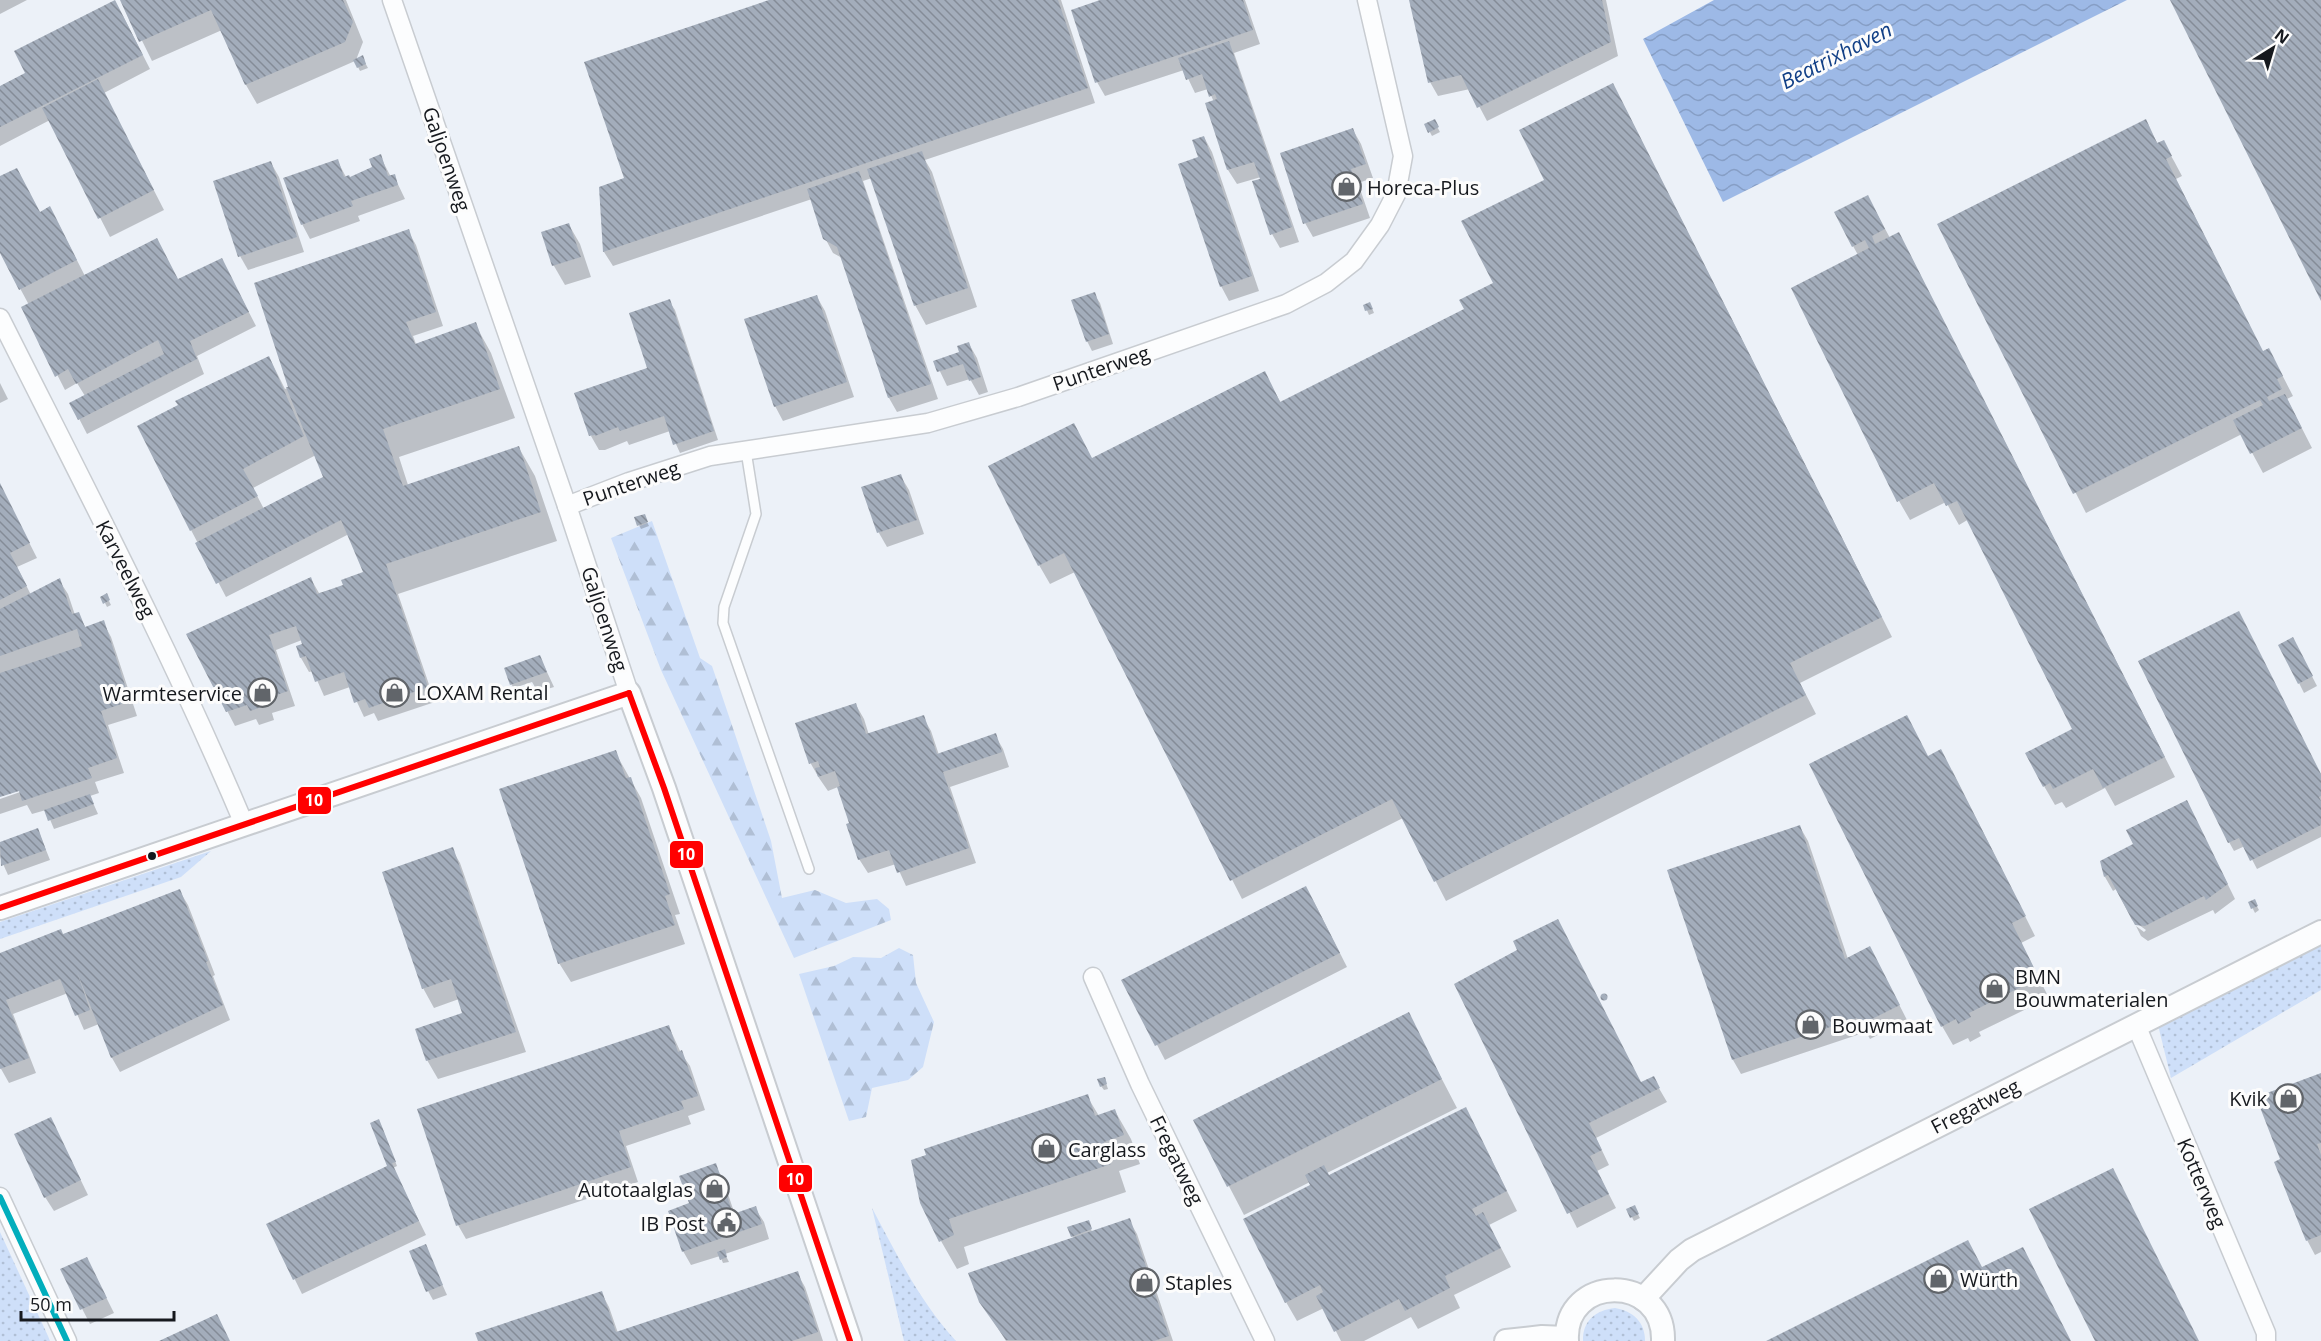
<svg xmlns="http://www.w3.org/2000/svg" width="2321" height="1341" viewBox="0 0 2321 1341" font-family="'Open Sans',sans-serif">
<style>
.grass{fill:url(#grass-dots)}
.forest{fill:url(#forest-firs)}
.water{fill:url(#water-waves)}
.shadow{fill:#0003;fill-rule:evenodd}
.building{fill:url(#building-back-hatch)}
.lines{fill:none;stroke-linecap:round;stroke-linejoin:round}
.service-casing{stroke:#c8ccd1;stroke-width:12}
.minor-casing{stroke:#c8ccd1;stroke-width:21}
.tertiary-casing{stroke:#c8ccd1;stroke-width:26}
.service{stroke:#fcfdfe;stroke-width:9}
.minor{stroke:#fcfdfe;stroke-width:18}
.tertiary{stroke:#fcfdfe;stroke-width:22}
.bus-1-casing{stroke:#fcfcfc;stroke-width:10}
.bus-2-casing{stroke:#fcfcfc;stroke-width:10}
.bus-1{stroke:#f00;stroke-width:6}
.bus-2{stroke:#02aebc;stroke-width:6}
.bus-dot{fill:#16191e;stroke:#fcfcfc;stroke-width:2}
.labels{text-anchor:middle;dominant-baseline:central;stroke-width:6;stroke-linejoin:round;paint-order:stroke}
.street-label{font-size:20px;fill:#16191e;stroke:#fcfcfc}
.poi-label{font-size:20px;fill:#16191e;stroke:#fcfcfc;text-anchor:start}
.water-label{font-size:21px;font-style:italic;fill:#124087;stroke:#fcfcfc}
.line-badge{stroke:#fcfcfc;stroke-width:2}
.badge-label{font-size:16px;text-anchor:middle;font-weight:bold;fill:#fff}
</style>
<defs>
<pattern id="grass-dots" width="8" height="8" patternUnits="userSpaceOnUse" patternTransform="scale(1.5)"><rect width="8" height="8" fill="#cedff9"/><path d="M2 2h.1M6 6h.1" fill="none" stroke="#b0bfd5" stroke-width="1.8" stroke-linecap="round"/></pattern>
<pattern id="forest-firs" width="22" height="20" patternUnits="userSpaceOnUse" patternTransform="scale(1.5)"><rect width="22" height="20" fill="#cedff9"/><path d="M5 1l3.5 6h-7zM16 11l3.5 6h-7z" fill="#b0bfd5"/></pattern>
<pattern id="water-waves" width="16" height="10" patternUnits="userSpaceOnUse" patternTransform="scale(1.5)"><rect width="16" height="10" fill="#9db9e6"/><path d="M0 5q4-4 8 0t8 0" fill="none" stroke="#869ec5"/></pattern>
<pattern id="building-back-hatch" width="6" height="6" patternUnits="userSpaceOnUse" patternTransform="scale(1.5)"><rect width="6" height="6" fill="#a3adbb"/><path d="M-1 5l2 2M0 0l6 6M5-1l2 2" fill="none" stroke="#848c97"/></pattern>
</defs>
<rect width="100%" height="100%" fill="#ecf1f8"/>
<g class="grass">
<polygon points="211,851 181,877 0,939 0,922"/>
<polygon points="2321,944 2321,990 2171,1078 2158,1025"/>
<path d="M872 1208C897 1255 920 1302 956 1341H904Z"/>
<polygon points="0,1232 48,1336 50,1341 0,1341"/>
<path d="M1615 1308C1633 1311 1645 1322 1645 1341H1583C1582 1321 1596 1310 1615 1308Z"/>
</g>
<g class="forest">
<polygon points="652,521 700,658 712,666 771,841 782,898 815,890 846,903 877,899 889,909 891,920 794,958 661,670 611,538"/>
<polygon points="899,948 913,955 916,983 934,1022 923,1067 908,1080 872,1088 866,1117 849,1121 799,974 834,966 853,957 881,958"/>
</g>
<polygon class="water" points="1714,0 2127,0 1723,202 1643,39"/>
<g class="shadow">
<polygon points="0,0 27,0 0,14"/>
<polygon points="122,0 346,0 363,42 356,60 362,57 368,68 360,71 355,61 257,104 246,85 222,30 152,61"/>
<polygon points="774,0 1061,0 1095,103 925,160 932,172 977,307 926,325 915,305 872,178 863,181 938,399 897,412 889,398 842,258 833,253 825,238 812,199 613,266 604,252 600,188 626,179"/>
<polygon points="1105,0 1245,0 1260,44 1234,53 1299,242 1280,248 1272,234 1261,177 1237,184 1228,170 1214,102 1208,89 1195,93 1184,70 1105,96 1097,82"/>
<polygon points="1410,0 1606,0 1618,56 1487,121 1470,89 1438,96 1430,82"/>
<polygon points="123,16 150,69 104,93 164,210 110,237 50,120 0,146 0,87 27,73"/>
<polygon points="1623,104 1892,637 1800,683 1816,714 1446,901 1403,818 1242,899 1075,572 1050,584 1039,565 1092,459 1275,392 1281,403 1466,310 1495,284 1546,180"/>
<polygon points="1434,121 1440,132 1432,136 1426,125"/>
<polygon points="2145,121 2158,144 2163,142 2174,161 2182,176 2176,179 2263,353 2279,369 2293,396 2287,399 2312,448 2263,473 2242,434 2086,513 1939,225"/>
<polygon points="1353,130 1361,144 1373,178 1358,183 1370,218 1313,237 1305,223"/>
<polygon points="1204,137 1212,152 1259,291 1229,301 1221,286 1200,158"/>
<polygon points="380,156 391,177 394,176 405,199 358,216 360,221 310,239 302,224 337,160 346,177 349,178 374,168"/>
<polygon points="271,163 279,177 304,252 248,270 240,256"/>
<polygon points="0,178 40,213 58,223 85,276 178,281 222,260 256,326 197,356 204,374 87,434 71,403 85,396 77,383 65,390 23,308 29,305 0,251"/>
<polygon points="1868,197 1890,238 1909,253 2175,777 2115,806 2105,788 2066,808 2062,802 2055,805 2044,786 2074,729 1969,519 1959,525 1946,502 1910,520 1899,501 1858,255 1853,246"/>
<polygon points="569,225 580,244 591,277 565,285 554,266 543,233"/>
<path d="M408 231 416 245 443 326 413 336 416 344 475 324 491 353 515 418 399 457 408 485 519 448 535 476 557 541 398 594 435 702 378 721 374 713 364 717 350 687 324 696 313 671 309 672 301 658 298 647 304 645 302 640 276 650 295 706 272 713 274 720 259 725 256 719 235 726 188 635 311 579 319 593 345 586 365 573 349 534 226 597 191 530 269 357 285 389 290 387ZM316 455 328 484 264 509 253 488Z"/>
<polygon points="1094,294 1100,303 1113,344 1092,351 1087,341"/>
<polygon points="817,297 825,311 854,397 783,421 775,406"/>
<polygon points="669,301 675,310 718,440 680,453 670,431 629,445 627,441 605,450 599,450 591,436 647,370"/>
<polygon points="1365,306 1372,308 1374,313 1369,315"/>
<polygon points="969,344 977,358 988,392 979,395 970,379 947,386 935,361 961,353"/>
<polygon points="0,383 8,399 0,403"/>
<polygon points="900,475 909,490 924,534 887,547 879,533 863,488"/>
<polygon points="0,485 37,558 17,567 31,595 59,580 68,594 75,615 78,614 86,628 103,622 111,637 137,716 108,725 124,773 95,782 99,793 90,796 98,814 54,829 46,810 32,814 27,805 0,814 0,799 26,790 25,787 0,796"/>
<polygon points="646,520 649,526 641,529 639,525"/>
<polygon points="106,595 111,605 107,607 102,597"/>
<polygon points="2298,649 2317,686 2304,693 2299,683"/>
<polygon points="540,657 554,687 538,692 532,682 514,688 511,684"/>
<polygon points="856,705 864,719 869,735 923,717 931,731 939,755 995,735 1003,749 1009,767 950,787 976,863 906,886 896,864 868,873 859,859 851,824 838,787 828,791 819,778 811,764 797,724"/>
<polygon points="615,752 641,798 680,914 675,915 685,944 571,982 559,963"/>
<polygon points="1952,770 2035,936 2021,943 2049,998 1979,1032 1981,1036 1970,1042 1968,1038 1953,1045 1942,1026"/>
<polygon points="2321,776 2321,837 2257,869 2245,846 2234,851 2229,842"/>
<polygon points="2194,816 2235,899 2215,914 2213,910 2148,941 2141,936 2136,926 2144,932 2146,930 2132,920 2116,889 2113,891 2105,877 2102,862"/>
<polygon points="1800,827 1808,841 1848,959 1878,963 1907,1020 1870,1039 1866,1032 1741,1074 1733,1060"/>
<polygon points="38,830 50,860 8,875 0,857 0,844"/>
<polygon points="452,849 460,863 526,1052 438,1079 427,1060 464,1014 459,999 434,1008 423,988"/>
<polygon points="179,890 188,905 215,975 213,976 230,1020 120,1072 112,1058 99,1024 84,1030 68,993 13,1014 36,1073 9,1083 0,1067 0,954 63,936"/>
<polygon points="2254,901 2259,910 2255,913 2250,903"/>
<polygon points="1314,902 1347,967 1165,1060 1123,980"/>
<polygon points="1456,985 1641,1084 1653,1078 1667,1102 1596,1138 1609,1165 1597,1171 1616,1208 1577,1228"/>
<polygon points="1408,1014 1457,1108 1327,1173 1329,1177 1476,1129 1517,1211 1489,1225 1511,1267 1454,1295 1460,1308 1418,1329 1411,1317 1364,1341 1341,1341 1324,1308 1297,1321 1286,1302 1312,1186 1310,1182 1244,1215 1195,1121"/>
<polygon points="669,1027 681,1053 690,1066 705,1110 688,1116 691,1124 626,1146 638,1182 466,1239 458,1225"/>
<polygon points="2321,1075 2321,1252 2315,1255 2307,1240 2282,1160"/>
<polygon points="1106,1083 1108,1089 1104,1090 1101,1086"/>
<polygon points="1087,1096 1099,1116 1115,1111 1131,1139 1140,1164 1119,1171 1126,1192 964,1247 969,1264 957,1269 941,1241 913,1161"/>
<polygon points="51,1119 88,1195 54,1211 45,1197"/>
<polygon points="381,1125 397,1166 393,1168 426,1235 302,1294 268,1225 389,1167"/>
<polygon points="715,1165 723,1179 735,1215 755,1208 764,1222 769,1239 725,1254 729,1262 723,1263 720,1256 691,1265 683,1251 691,1204"/>
<polygon points="1634,1207 1640,1218 1634,1221 1628,1210"/>
<polygon points="1129,1220 1137,1234 1173,1341 1006,1341 981,1302 1074,1239 1072,1236 1090,1226 1092,1232"/>
<polygon points="425,1246 447,1295 433,1300 428,1291"/>
<polygon points="87,1259 114,1313 90,1324 62,1270"/>
<polygon points="797,1273 805,1287 823,1341 479,1341 601,1292 609,1307 618,1333"/>
</g>
<g class="building">
<polygon points="115,0 143,55 0,127 0,86 25,73 14,51"/>
<polygon points="120,0 343,0 353,22 345,42 245,85 211,10 139,42"/>
<polygon points="769,0 1058,0 1088,88 603,252 599,187 624,178 584,62"/>
<polygon points="1100,0 1243,0 1253,30 1095,83 1071,10"/>
<polygon points="1409,0 1602,0 1611,42 1477,108 1461,75 1428,83"/>
<polygon points="2170,0 2321,0 2321,301"/>
<polygon points="1229,41 1292,227 1270,235 1252,181 1260,179 1254,162 1227,170 1205,103 1217,99 1215,94 1209,97 1202,74 1186,80 1178,58"/>
<polygon points="363,55 366,64 357,68 353,60"/>
<polygon points="98,79 154,190 98,219 42,108"/>
<polygon points="1613,83 1882,617 1790,663 1806,695 1434,882 1392,799 1230,881 1064,553 1038,566 988,466 1074,423 1092,458 1265,371 1280,402 1464,309 1459,300 1493,283 1461,221 1544,180 1519,130"/>
<polygon points="1435,119 1439,127 1428,133 1424,124"/>
<polygon points="2146,119 2157,143 2164,140 2172,156 2166,159 2263,351 2269,348 2283,376 2277,379 2282,389 2267,397 2269,401 2285,394 2302,428 2250,454 2233,420 2263,405 2260,400 2073,494 1937,224"/>
<polygon points="1353,128 1366,164 1351,169 1363,204 1303,224 1280,153"/>
<polygon points="1204,136 1252,276 1220,287 1178,164 1198,157 1192,140"/>
<polygon points="922,151 968,288 914,306 867,169"/>
<polygon points="381,154 388,176 395,174 398,185 351,201 353,206 301,225 283,178 338,159 344,177 349,175 350,177 372,167 369,159"/>
<polygon points="271,161 297,237 238,257 213,181"/>
<polygon points="17,168 40,212 50,206 77,260 19,290 0,253 0,176"/>
<polygon points="859,171 931,384 888,398 837,247 823,239 807,189"/>
<polygon points="1868,195 1885,229 1872,236 1875,244 1899,232 2165,757 2103,788 2093,769 2053,789 2050,783 2043,787 2025,753 2072,729 1957,501 1946,506 1934,483 1897,502 1791,288 1869,248 1865,240 1852,247 1834,212"/>
<polygon points="569,223 581,257 552,266 541,232"/>
<polygon points="409,229 436,312 406,322 415,344 476,322 500,389 383,429 403,486 519,446 541,512 386,564 428,687 369,708 365,699 354,703 344,672 315,682 306,656 300,658 296,646 302,644 296,626 269,635 288,691 265,699 267,705 250,711 247,705 226,712 186,634 311,577 317,594 343,585 341,580 363,572 341,520 216,584 195,543 323,477 286,387 288,387 254,283"/>
<polygon points="157,238 178,279 222,258 249,312 190,341 197,359 78,420 69,403 164,354 158,340 76,384 68,369 55,377 21,307"/>
<polygon points="1095,292 1109,334 1086,342 1071,300"/>
<polygon points="817,295 847,382 774,407 744,319"/>
<polygon points="670,299 714,431 673,445 664,416 620,431 618,427 595,436 595,435 589,436 574,393 647,368 629,313"/>
<polygon points="1370,302 1373,309 1365,311 1363,305"/>
<polygon points="969,342 981,377 969,381 963,364 937,372 933,361 959,352 957,346"/>
<polygon points="269,356 304,436 243,469 258,496 190,531 137,426 178,405 175,401"/>
<polygon points="901,474 917,520 877,533 861,487"/>
<polygon points="0,483 30,543 10,553 27,586 0,600"/>
<polygon points="645,514 648,522 637,526 634,517"/>
<polygon points="60,578 72,614 79,612 85,627 104,620 130,701 101,711 117,758 88,768 92,778 22,801 19,791 0,797 0,673 82,646 77,629 0,656 0,609"/>
<polygon points="107,593 110,600 103,604 100,597"/>
<polygon points="2239,611 2321,774 2321,796 2319,797 2321,801 2321,825 2250,861 2239,838 2228,843 2138,661"/>
<polygon points="2293,637 2313,676 2298,684 2278,645"/>
<polygon points="540,655 547,672 510,685 504,668"/>
<polygon points="856,703 866,734 924,715 937,754 996,733 1002,752 943,772 969,848 897,873 889,850 858,860 846,824 849,823 837,787 840,786 835,771 818,777 815,768 820,767 818,761 809,764 795,723"/>
<polygon points="1907,715 1928,756 1941,749 2026,916 2012,923 2039,978 1969,1013 1971,1017 1958,1024 1956,1019 1941,1027 1809,764"/>
<polygon points="616,750 626,778 631,777 670,894 665,896 675,925 558,964 499,789"/>
<polygon points="90,794 94,804 48,821 44,810"/>
<polygon points="2187,800 2228,884 2206,900 2204,896 2145,926 2135,925 2108,875 2104,877 2100,861 2133,844 2126,830"/>
<polygon points="1800,825 1845,959 1870,946 1900,1005 1860,1025 1857,1018 1732,1060 1667,870"/>
<polygon points="38,828 46,850 1,866 0,842"/>
<polygon points="453,847 516,1032 426,1061 415,1029 462,1013 451,979 422,989 382,872"/>
<polygon points="1306,886 1340,953 1155,1046 1121,980"/>
<polygon points="180,889 208,961 206,962 223,1005 111,1058 77,972 90,1010 75,1016 60,979 6,1000 29,1058 0,1069 0,953 61,929 63,934"/>
<polygon points="2255,899 2258,906 2251,909 2248,902"/>
<polygon points="1558,919 1641,1082 1654,1076 1660,1088 1589,1123 1602,1150 1590,1156 1609,1194 1567,1214 1454,984 1517,950 1513,941"/>
<circle cx="1604" cy="997" r="3.5"/>
<polygon points="1409,1012 1442,1079 1227,1187 1193,1120"/>
<polygon points="669,1025 678,1052 682,1050 698,1096 681,1101 684,1109 619,1131 631,1167 456,1226 417,1109"/>
<polygon points="2321,1073 2321,1143 2317,1144 2321,1155 2321,1235 2306,1241 2274,1162 2280,1159 2256,1097"/>
<polygon points="1105,1077 1107,1084 1100,1087 1097,1079"/>
<polygon points="1088,1094 1095,1116 1115,1109 1124,1135 1104,1142 1111,1164 949,1219 954,1235 939,1242 920,1203 911,1160 926,1155 924,1149"/>
<polygon points="1466,1107 1507,1191 1472,1209 1476,1216 1483,1212 1501,1248 1445,1276 1450,1288 1405,1311 1399,1299 1334,1332 1316,1296 1323,1292 1320,1285 1285,1303 1243,1219 1310,1185 1305,1175 1324,1165 1329,1175"/>
<polygon points="51,1117 81,1180 44,1198 14,1134"/>
<polygon points="379,1119 396,1162 392,1163 419,1221 293,1280 266,1224 387,1166 370,1123"/>
<polygon points="716,1163 733,1214 756,1206 762,1224 682,1252 668,1211 689,1203 679,1176"/>
<polygon points="2113,1168 2199,1341 2095,1341 2029,1209"/>
<polygon points="1635,1205 1639,1214 1630,1218 1626,1209"/>
<polygon points="1130,1218 1169,1336 1154,1341 1006,1340 979,1302 968,1273"/>
<polygon points="1089,1220 1092,1229 1071,1237 1067,1227"/>
<polygon points="1968,1240 1982,1267 2023,1247 2071,1341 1766,1341"/>
<polygon points="426,1244 443,1285 426,1292 409,1251"/>
<polygon points="725,1249 727,1257 720,1260 717,1252"/>
<polygon points="87,1257 107,1298 80,1310 60,1269"/>
<polygon points="798,1271 818,1332 792,1341 478,1341 475,1333 602,1291 616,1332"/>
<polygon points="217,1314 230,1341 159,1341"/>
</g>
<g class="lines">
<defs>
<polyline id="service" points="746,451 756,514 724,607 723,623 809,869"/>
<g id="minor">
<polyline points="392,0 567,506 629,693"/>
<path d="M0 318C84 485 171 651 244 824"/>
<polyline points="567,506 629,482 710,456 928,423 1018,397 1286,304 1326,283 1354,261 1380,225 1396,194 1403,156 1367,0"/>
<polyline points="1093,977 1140,1084 1265,1341"/>
<polyline points="2136,1025 2266,1333 2266,1341"/>
<polyline points="0,1197 67,1341"/>
</g>
<g id="tertiary">
<polyline points="0,908 629,693 664,788 850,1341"/>
<polyline points="1643,1299 1679,1260 1692,1250 2321,932"/>
<polyline points="1506,1341 1542,1337 1566,1338"/>
<path d="M1567 1341C1563 1274 1665 1273 1663 1341"/>
</g>
</defs>
<use href="#service" class="service-casing"/>
<use href="#minor" class="minor-casing"/>
<use href="#tertiary" class="tertiary-casing"/>
<use href="#service" class="service"/>
<use href="#minor" class="minor"/>
<use href="#tertiary" class="tertiary"/>
<defs>
<g id="bus-1">
<polyline points="629,693 664,788 850,1341"/>
<polyline points="0,908 629,693"/>
</g>
<polyline id="bus-2" points="0,1197 67,1341"/>
</defs>
<use href="#bus-1" class="bus-1-casing"/>
<use href="#bus-2" class="bus-2-casing"/>
<use href="#bus-1" class="bus-1"/>
<use href="#bus-2" class="bus-2"/>
</g>
<defs>
<symbol id="shop-ring" viewBox="-11 -11 22 22"><circle r="9.5" fill="#fcfcfc" stroke="#61656a" stroke-width="1.5"/><path d="M-5-2.5h2.3a2.7 3.5 0 0 1 5.4 0H5L5.5 6h-11ZM-1.5-2.5h3a1.5 2.3 0 0 0-3 0Z" fill="#61656a"/></symbol>
<symbol id="civic-ring" viewBox="-11 -11 22 22"><circle r="9.5" fill="#fcfcfc" stroke="#61656a" stroke-width="1.5"/><path d="M-.6-6.5H3V-4.5H.6V-3L4-1V1h2V6H-6V1h2V-1L-.6-3ZM-1.2 2.5V6h2.4V2.5Z" fill="#61656a"/></symbol>
</defs>
<g fill-rule="evenodd">
<use href="#shop-ring" x="1330" y="170" width="33" height="33"/>
<use href="#shop-ring" x="378" y="676" width="33" height="33"/>
<use href="#shop-ring" x="246" y="676" width="33" height="33"/>
<use href="#shop-ring" x="1978" y="972" width="33" height="33"/>
<use href="#shop-ring" x="1794" y="1008" width="33" height="33"/>
<use href="#shop-ring" x="2272" y="1082" width="33" height="33"/>
<use href="#shop-ring" x="1030" y="1132" width="33" height="33"/>
<use href="#shop-ring" x="698" y="1172" width="33" height="33"/>
<use href="#civic-ring" x="710" y="1206" width="33" height="33"/>
<use href="#shop-ring" x="1922" y="1262" width="33" height="33"/>
<use href="#shop-ring" x="1128" y="1266" width="33" height="33"/>
</g>
<circle class="bus-dot" cx="152" cy="856" r="5"/>
<g class="labels">
<g class="street-label">
<text transform="translate(447 159) rotate(71)">Galjoenweg</text>
<text transform="translate(1101 368) rotate(-19)">Punterweg</text>
<text transform="translate(631 483) rotate(-19)">Punterweg</text>
<text transform="translate(126 569) rotate(63)">Karveelweg</text>
<text transform="translate(605 619) rotate(72)">Galjoenweg</text>
<text transform="translate(1975 1106) rotate(-27)">Fregatweg</text>
<text transform="translate(1177 1160) rotate(64)">Fregatweg</text>
<text transform="translate(2202 1183) rotate(67)">Kotterweg</text>
</g>
<g class="poi-label">
<text x="1367" y="187">Horeca-Plus</text>
<text x="416" y="692">LOXAM Rental</text>
<text x="242" y="693" text-anchor="end">Warmteservice</text>
<text x="2015" y="976">BMN<tspan x="2015" dy="23">Bouwmaterialen</tspan></text>
<text x="1832" y="1025">Bouwmaat</text>
<text x="2267" y="1098" text-anchor="end">Kvik</text>
<text x="1068" y="1149">Carglass</text>
<text x="693" y="1189" text-anchor="end">Autotaalglas</text>
<text x="705" y="1223" text-anchor="end">IB Post</text>
<text x="1960" y="1279">Würth</text>
<text x="1165" y="1282">Staples</text>
</g>
<g class="water-label">
<text transform="translate(1836 55) rotate(-27)">Beatrixhaven</text>
</g>
</g>
<g class="line-badge">
<rect x="297" y="786" width="35" height="29" rx="6" fill="#f00"/>
<rect x="669" y="840" width="35" height="29" rx="6" fill="#f00"/>
<rect x="778" y="1164" width="35" height="29" rx="6" fill="#f00"/>
</g>
<g class="badge-label">
<text x="314" y="806">10</text>
<text x="686" y="860">10</text>
<text x="795" y="1185">10</text>
</g>
<g transform="translate(2273 48) rotate(37)" stroke="#fcfcfc" stroke-width="4.5" paint-order="stroke">
<path d="M0-4.5L10 22L0 15L-10 22Z" fill="#16191e"/>
<text y="-9" font-size="16" font-weight="bold" text-anchor="middle" fill="#16191e">N</text>
</g>
<path d="M21 1311v9h153v-9" fill="none" stroke="#16191e" stroke-width="3"/>
<text x="30" y="1311" font-size="18" fill="#16191e" stroke="#fcfcfc" stroke-width="4.5" paint-order="stroke">50 m</text>
</svg>
